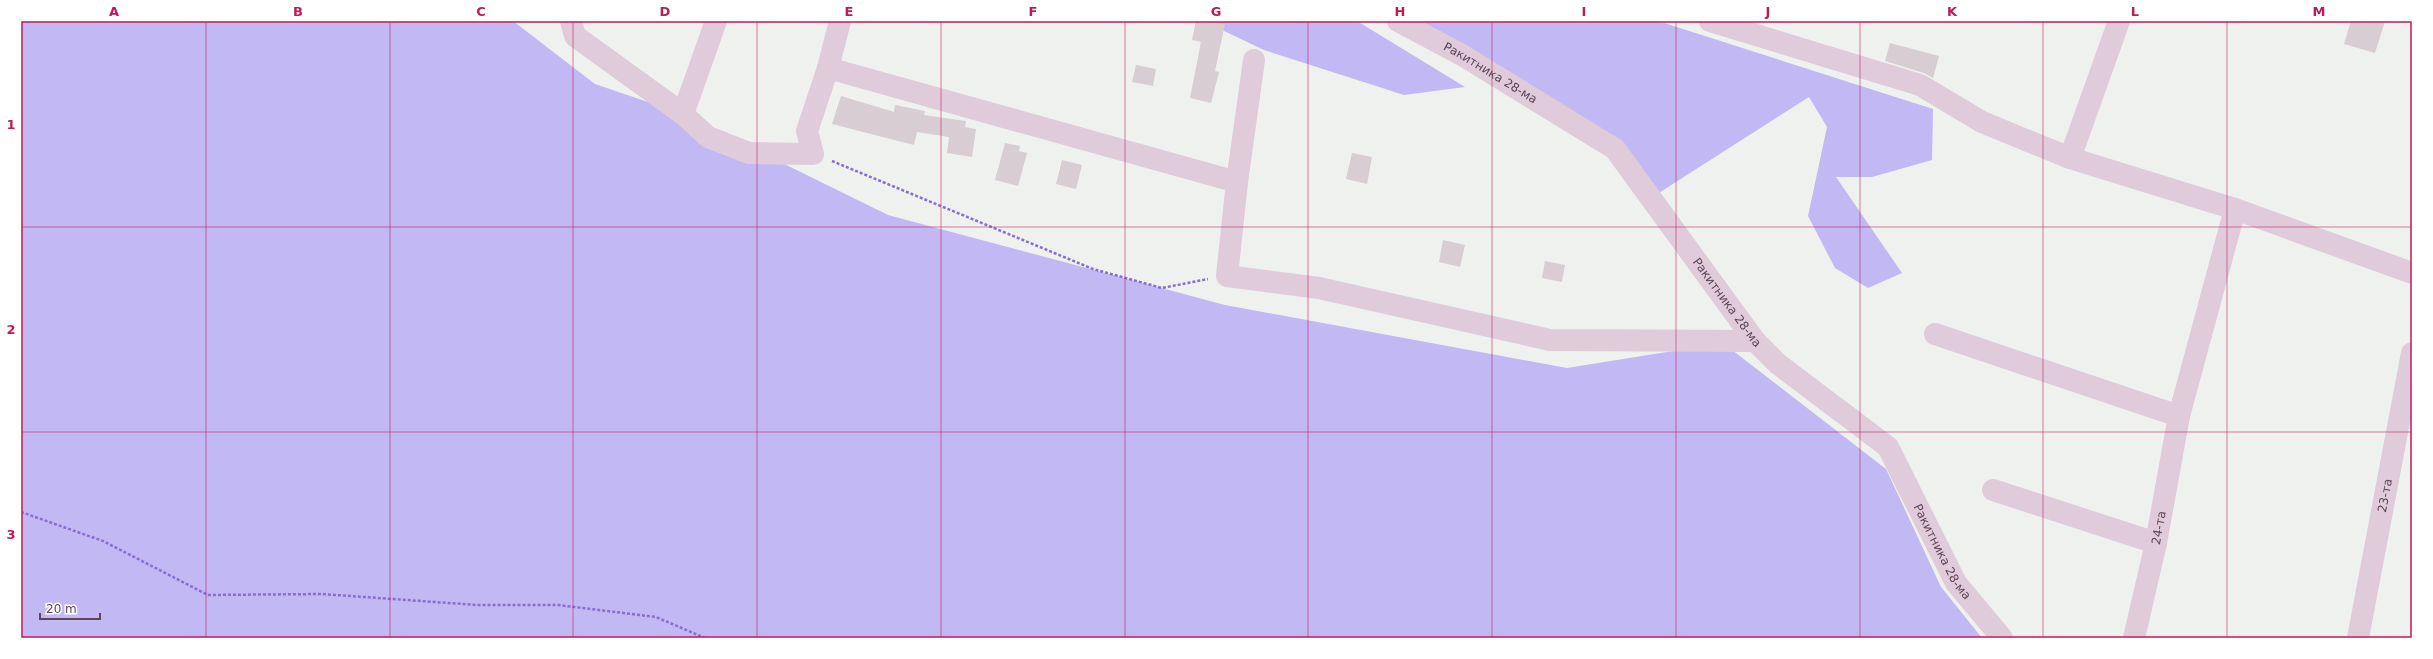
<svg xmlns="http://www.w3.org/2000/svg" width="2433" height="659" viewBox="0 0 2433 659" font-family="'DejaVu Sans',sans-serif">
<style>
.green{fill:#c2b8f3}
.building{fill:#d7cdd3}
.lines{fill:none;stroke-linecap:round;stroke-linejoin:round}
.path{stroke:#8a6dd4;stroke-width:2.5;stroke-dasharray:3 2;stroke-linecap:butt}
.minor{stroke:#e0cbdb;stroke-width:22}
.grid{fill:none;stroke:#c2185b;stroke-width:1;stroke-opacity:0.55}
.labels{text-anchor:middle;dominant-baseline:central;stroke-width:3;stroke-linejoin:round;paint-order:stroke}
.street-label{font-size:12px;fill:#5e4557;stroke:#fff}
.neatline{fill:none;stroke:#c2185b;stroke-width:1.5}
.grid-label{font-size:13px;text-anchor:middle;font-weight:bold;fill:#c2185b}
</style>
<rect width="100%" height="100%" fill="#eff1ee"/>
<g class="green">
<polygon points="21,21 513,21 595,84 683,114 888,215 1225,305 1567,368 1723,343 1886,469 1941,587 1982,638 21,638"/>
<polygon points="1203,21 1357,21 1465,87 1404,95 1264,50"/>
<polygon points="1406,21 1658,21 1933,109 1932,160 1872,177 1836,177 1902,273 1868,288 1835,268 1808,216 1827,127 1809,97 1654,196 1619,147"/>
</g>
<g class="building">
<polygon points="1196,21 1225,24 1215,71 1219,72 1211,103 1190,98 1201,42 1192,40"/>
<polygon points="2351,21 2385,21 2375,53 2344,44"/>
<polygon points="1890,43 1939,56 1933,78 1924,73 1885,61"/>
<polygon points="1136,65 1156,69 1153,86 1132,82"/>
<polygon points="841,96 894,112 895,105 925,111 924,115 966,121 965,127 976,129 972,157 947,153 949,137 917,132 914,145 832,124"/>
<polygon points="1005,143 1020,146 1019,151 1027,153 1018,186 995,180"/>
<polygon points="1352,153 1372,157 1367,184 1346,179"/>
<polygon points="1062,160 1082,165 1076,189 1056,184"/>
<polygon points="1443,240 1465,245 1460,267 1439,262"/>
<polygon points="1545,261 1565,265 1562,282 1542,278"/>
</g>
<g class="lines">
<g class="path">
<polyline points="832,161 1093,269 1162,288 1208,279"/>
<polyline points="21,512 103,541 208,595 322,594 477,605 558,605 656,617 705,638"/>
</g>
<g class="minor">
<polyline points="571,21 575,36 683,114"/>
<polyline points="716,21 683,114 708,137 749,153 813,154 807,131 828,68"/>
<polyline points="840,21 828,68 1237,182"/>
<path id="s1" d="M1398 21 1462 55 1615 149 1755 341 1778 364 1888 447 1956 583 2002 638"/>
<polyline points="1710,21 1920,85 1982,122 2070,158 2235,209 2412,273"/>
<polyline points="1254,60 1237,182 1227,276 1319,288 1550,340 1755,341"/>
<polyline points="2070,158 2119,21"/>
<polyline points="1935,334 2179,416"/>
<polyline points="1993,490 2156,543"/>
<path id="s2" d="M2134 638 2156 543 2179 416 2235 209"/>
<path id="s3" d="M2358 638 2412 353"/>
</g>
</g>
<path class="grid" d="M206 21V638M390 21V638M573 21V638M757 21V638M941 21V638M1125 21V638M1308 21V638M1492 21V638M1676 21V638M1860 21V638M2043 21V638M2227 21V638M21 227H2412M21 432H2412"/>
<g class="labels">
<g class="street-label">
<text stroke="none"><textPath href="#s1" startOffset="106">Ракитника 28-ма</textPath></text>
<text stroke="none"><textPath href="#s1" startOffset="442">Ракитника 28-ма</textPath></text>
<text stroke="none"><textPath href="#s3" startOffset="145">23-та</textPath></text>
<text stroke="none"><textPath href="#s2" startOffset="113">24-та</textPath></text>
<text stroke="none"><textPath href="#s1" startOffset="778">Ракитника 28-ма</textPath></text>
</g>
</g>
<rect width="2433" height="659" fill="none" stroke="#ffffff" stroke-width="44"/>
<path d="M40 613v6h60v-6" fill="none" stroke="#5e4557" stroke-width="2"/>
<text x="46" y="613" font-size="12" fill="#5e4557" stroke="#ffffff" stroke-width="3" paint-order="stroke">20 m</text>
<rect x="22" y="22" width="2389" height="615" class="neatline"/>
<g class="grid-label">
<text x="114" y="16">A</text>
<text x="298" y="16">B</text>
<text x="481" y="16">C</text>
<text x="665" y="16">D</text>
<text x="849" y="16">E</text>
<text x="1033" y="16">F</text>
<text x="1216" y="16">G</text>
<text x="1400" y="16">H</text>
<text x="1584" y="16">I</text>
<text x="1768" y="16">J</text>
<text x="1952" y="16">K</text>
<text x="2135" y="16">L</text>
<text x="2319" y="16">M</text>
<text x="11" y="129">1</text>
<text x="11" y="334">2</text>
<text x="11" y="539">3</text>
</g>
</svg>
